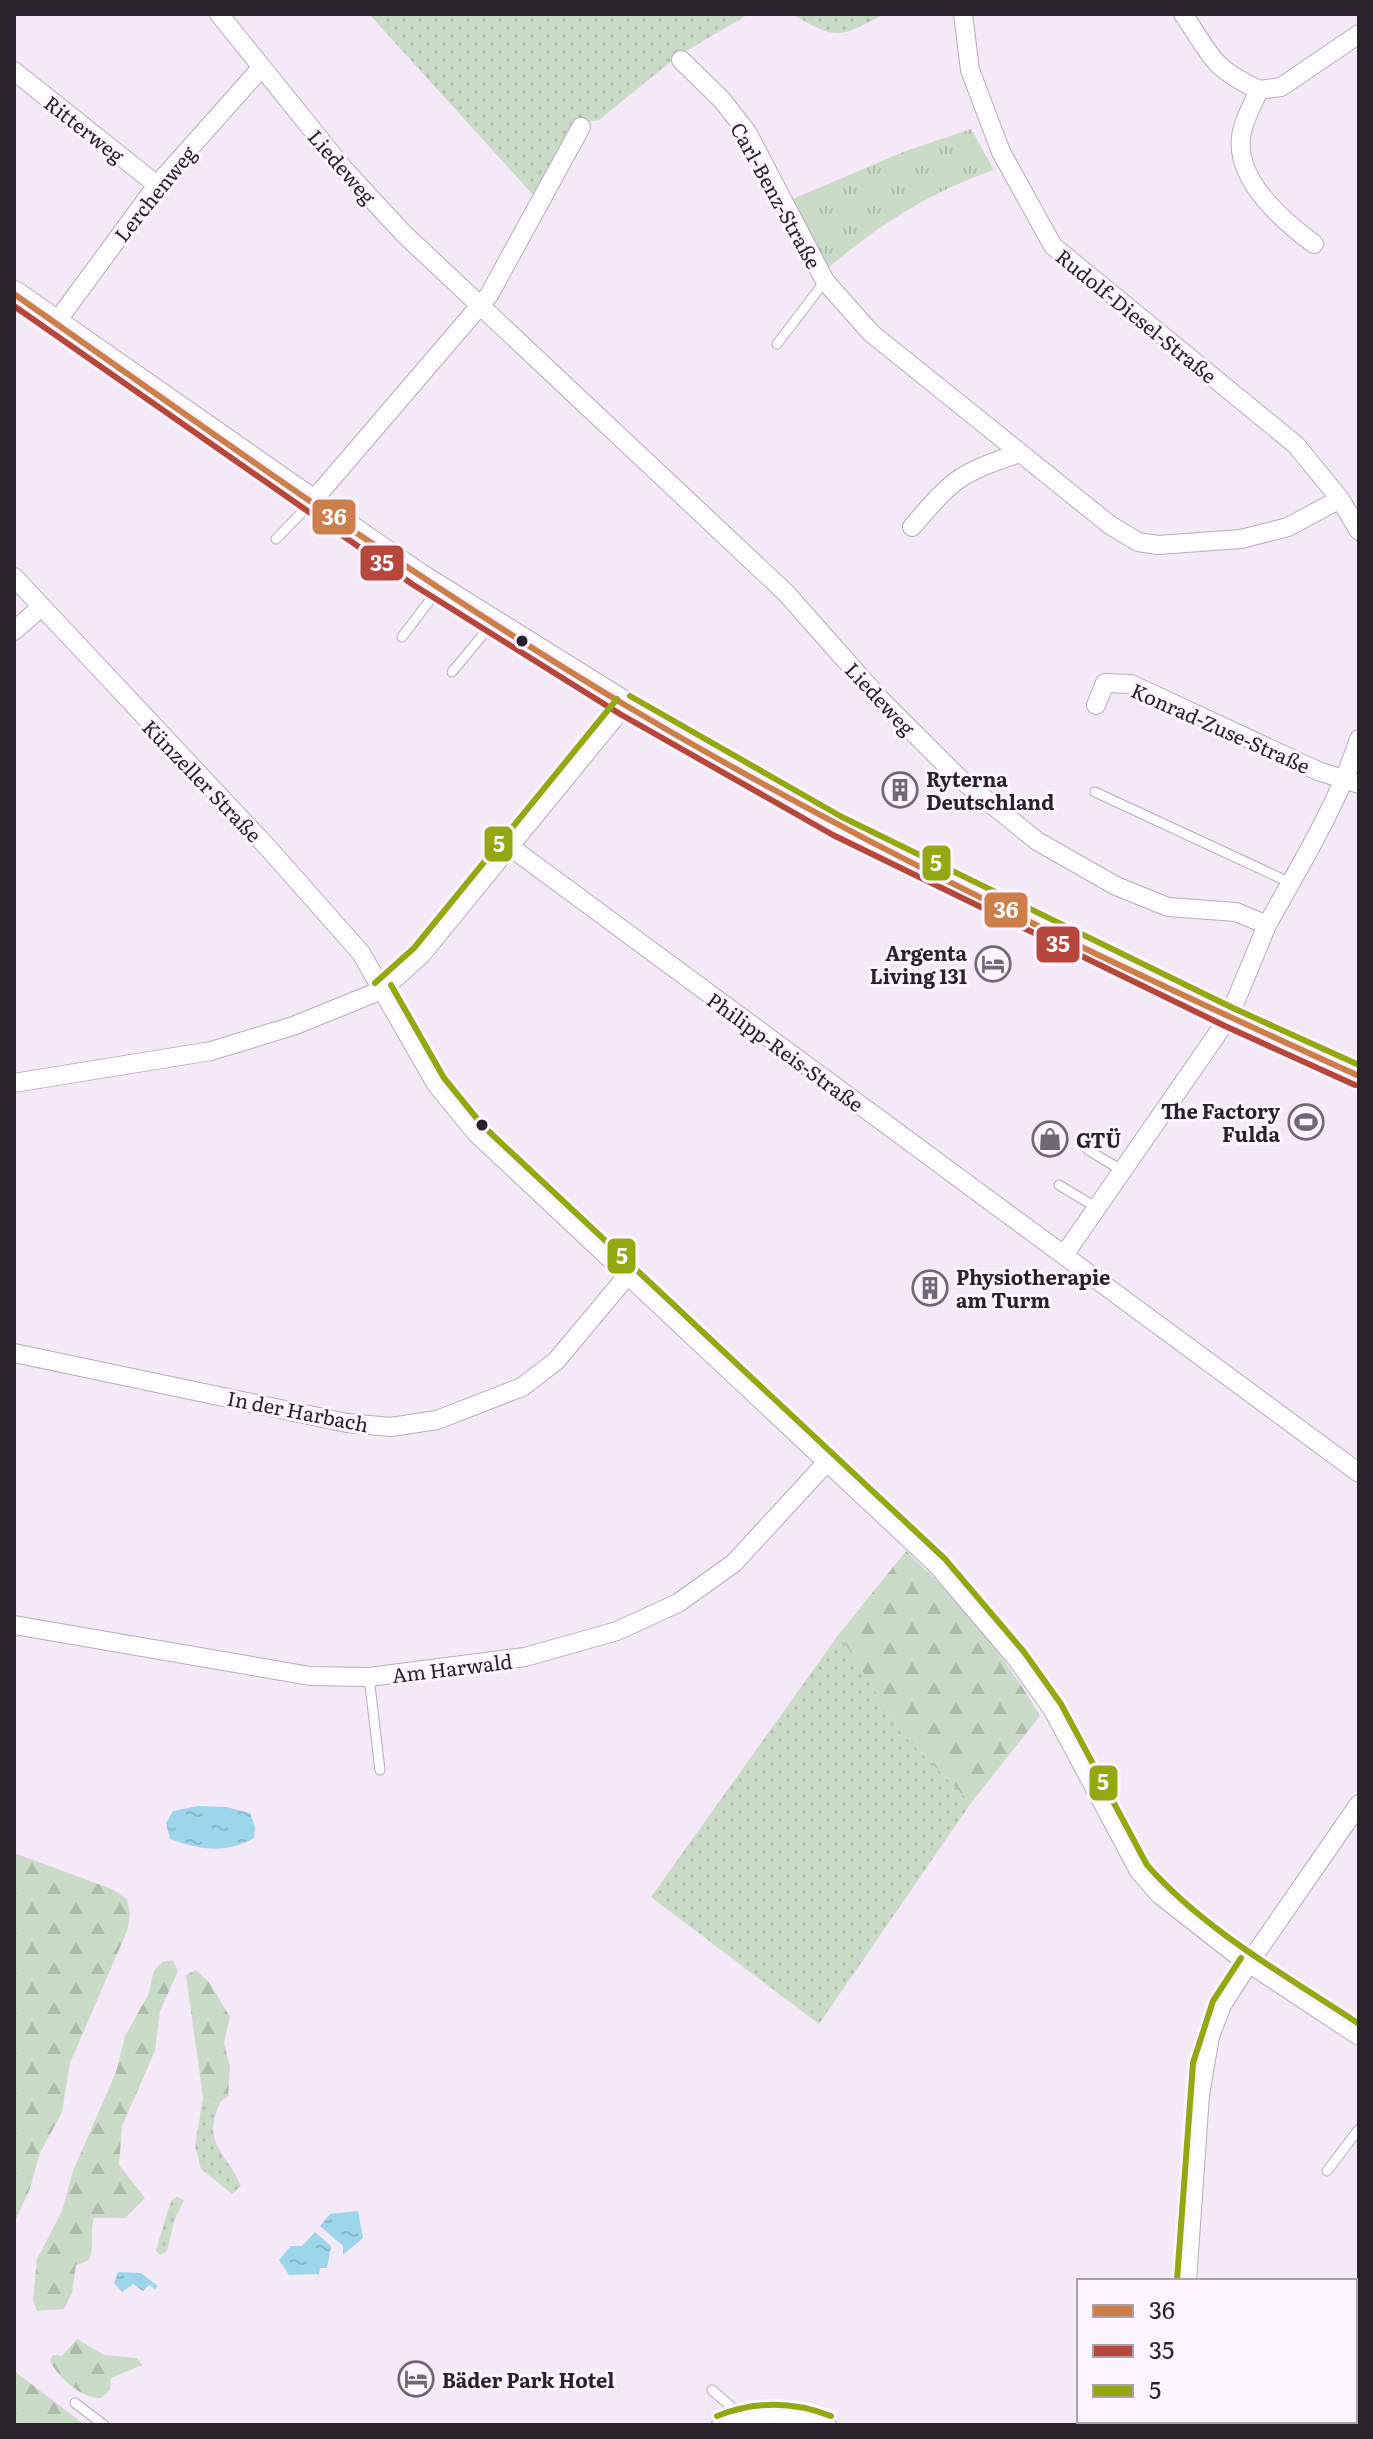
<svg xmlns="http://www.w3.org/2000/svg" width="1373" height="2439" viewBox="0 0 1373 2439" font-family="Literata,serif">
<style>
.grass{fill:url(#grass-dots)}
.forest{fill:url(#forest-firs)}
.park{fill:url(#park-tufts)}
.water{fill:url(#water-ripples)}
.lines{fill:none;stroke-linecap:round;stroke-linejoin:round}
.lane-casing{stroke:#b6aeb9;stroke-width:11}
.street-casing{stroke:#b6aeb9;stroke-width:20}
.secondary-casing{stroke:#b6aeb9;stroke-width:28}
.lane{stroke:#fdfcfe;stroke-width:9}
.street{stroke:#fdfcfe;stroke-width:18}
.secondary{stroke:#fdfcfe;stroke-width:26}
.bus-1-casing{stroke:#fcf5ff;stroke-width:12}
.bus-2-casing{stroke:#fcf5ff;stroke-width:12}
.bus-3-casing{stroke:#fcf5ff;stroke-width:12}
.bus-1{stroke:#cd7f4b;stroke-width:6}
.bus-2{stroke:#b7473d;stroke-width:6}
.bus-3{stroke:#93a811;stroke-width:6}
.bus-dot{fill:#29222b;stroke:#fcf5ff;stroke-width:3}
.labels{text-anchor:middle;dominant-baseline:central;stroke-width:6;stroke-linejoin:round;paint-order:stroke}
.street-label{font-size:20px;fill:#29222b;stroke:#fcf5ff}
.poi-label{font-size:20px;font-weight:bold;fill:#29222b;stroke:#fcf5ff;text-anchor:start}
.line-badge{stroke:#fcf5ff;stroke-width:3}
.badge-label{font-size:22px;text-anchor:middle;font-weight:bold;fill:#fff}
</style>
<defs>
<pattern id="grass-dots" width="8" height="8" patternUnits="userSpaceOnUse" patternTransform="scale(2)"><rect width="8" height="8" fill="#cadcc7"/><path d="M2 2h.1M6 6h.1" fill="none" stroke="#aebcab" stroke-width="1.8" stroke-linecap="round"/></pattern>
<pattern id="forest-firs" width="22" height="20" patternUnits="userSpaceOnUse" patternTransform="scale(2)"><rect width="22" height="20" fill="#cadcc7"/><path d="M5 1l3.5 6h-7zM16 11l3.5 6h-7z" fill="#aebcab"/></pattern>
<pattern id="park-tufts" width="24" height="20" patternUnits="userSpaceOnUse" patternTransform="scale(2)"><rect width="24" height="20" fill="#cadcc7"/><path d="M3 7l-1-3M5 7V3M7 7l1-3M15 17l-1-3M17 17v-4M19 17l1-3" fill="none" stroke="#aebcab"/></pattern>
<pattern id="water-ripples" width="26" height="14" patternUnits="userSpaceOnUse" patternTransform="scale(2)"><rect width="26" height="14" fill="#9dd6ea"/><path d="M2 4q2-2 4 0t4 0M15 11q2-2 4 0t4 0" fill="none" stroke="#87b7c9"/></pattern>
</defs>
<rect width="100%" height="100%" fill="#f3e9f7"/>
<g class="grass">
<polygon points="369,14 749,14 679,55 599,120 576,123 535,197"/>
<path d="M792 14H885C837 38 839 41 792 14Z"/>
<polygon points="839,1634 901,1732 971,1803 819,2024 651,1897"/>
<path d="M203 2098 215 2104 221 2101C200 2144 227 2152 241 2186L232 2194 201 2169 195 2146Z"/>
<polygon points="177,2197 184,2200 174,2221 167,2251 160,2255 156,2250 171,2201"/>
</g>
<g class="forest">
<path d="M906 1551C957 1598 1005 1655 1040 1716L971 1803 901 1732 839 1634Z"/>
<polygon points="14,1853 112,1889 127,1899 130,1914 127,1931 70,2063 62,2112 40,2153 29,2191 14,2223"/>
<path d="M173 1960 178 1971 160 2011 155 2051 122 2126 119 2165 145 2198 125 2218H94C89 2234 96 2247 88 2261L76 2265 72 2293 64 2309 37 2311 33 2300 37 2259 62 2211 73 2171 116 2072 125 2036 148 1995 154 1971 162 1962Z"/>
<polygon points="196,1970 209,1982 230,2017 224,2043 230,2067 228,2097 215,2104 203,2098 186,1975"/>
<path d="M77 2339 104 2355 137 2358 142 2365 111 2378 110 2390 101 2398C82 2399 59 2378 50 2361L53 2355 62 2356Z"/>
<polygon points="14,2371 85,2425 14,2425"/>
</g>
<path class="park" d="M971 129 994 170C928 193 882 223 828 268L793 199 903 152Z"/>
<g class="water">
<path d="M198 1806 226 1807 250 1813 255 1827 254 1838C225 1854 201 1850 170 1839L166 1823 173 1811Z"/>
<polygon points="358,2211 363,2238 343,2255 343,2246 320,2226 330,2214"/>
<polygon points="315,2232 331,2246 327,2268 320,2268 319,2274 289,2275 279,2260 291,2246 302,2246"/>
<polygon points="118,2272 141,2273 158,2286 155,2289 149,2285 143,2291 133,2284 122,2292 114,2283"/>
</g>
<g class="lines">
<defs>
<g id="lane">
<polyline points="777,344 825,281"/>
<polyline points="276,539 310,504"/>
<polyline points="402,637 436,592"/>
<polyline points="452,672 491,625"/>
<polyline points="1095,792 1291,883"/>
<polyline points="1088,1150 1123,1171"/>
<polyline points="1059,1185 1097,1208"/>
<polyline points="369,1677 380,1770"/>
<polyline points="1327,2171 1359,2129"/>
<polyline points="712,2390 742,2416"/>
<polyline points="75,2403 104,2425"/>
<polyline points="1224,2421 1224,2425"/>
</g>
<g id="street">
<polyline points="219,14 343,168 404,234 786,593 879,698 958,777 1037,841 1116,886 1168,907 1236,912 1267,925 1229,1017 1064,1255"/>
<polyline points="963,14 970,70 1001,152 1053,246 1296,445 1340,499 1359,531"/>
<path d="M1183 14C1212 56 1210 67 1259 90"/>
<polyline points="681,60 722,100 747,132 825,281 871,333 1110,525 1138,542 1158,545 1241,539 1288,527 1340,499"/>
<polyline points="14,71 157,185"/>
<path d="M1314 244C1283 221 1236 181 1241 138 1242 123 1253 104 1259 90L1281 87 1359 34"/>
<polyline points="55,324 157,185 261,68"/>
<polyline points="310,504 489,295 581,127"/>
<path d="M912 527C953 479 959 473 1020 453"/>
<polyline points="14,577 270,850 361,953 436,1084 476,1133 937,1565 1016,1658 1053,1710 1139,1871 1160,1895 1238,1956 1359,2036"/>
<polyline points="14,631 40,608"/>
<polyline points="1096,705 1105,683 1131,684 1318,771 1359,784"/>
<polyline points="509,846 1359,1473"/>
<path d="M1267 925C1301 864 1337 806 1359 739"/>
<polyline points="14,1083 211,1051 293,1026 382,990 421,955 625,705"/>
<polyline points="14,1353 347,1423 391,1427 437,1420 522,1387 556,1361 627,1276"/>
<polyline points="14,1625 310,1676 369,1677 525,1657 617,1631 678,1603 734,1563 827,1462"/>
<polyline points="1187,2281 1200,2095 1210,2036 1222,2005 1249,1963 1359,1804"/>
<path d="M721 2425C756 2410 792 2410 827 2425"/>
<polyline points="1178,2425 1178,2421"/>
</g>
<polyline id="secondary" points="14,294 418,576 625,705 837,826 1229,1017 1359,1076"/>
</defs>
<use href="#lane" class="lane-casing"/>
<use href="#street" class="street-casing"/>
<use href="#secondary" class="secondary-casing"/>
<use href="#lane" class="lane"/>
<use href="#street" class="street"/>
<use href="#secondary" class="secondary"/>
<defs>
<path id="bus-1" d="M14 294C215 435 414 579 625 705 860 845 1110 963 1359 1076"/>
<polyline id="bus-2" points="14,306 412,584 620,714 833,835 1225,1026 1355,1085"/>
<g id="bus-3">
<polyline points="630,696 842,817 1233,1008 1359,1065"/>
<polyline points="375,983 414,948 617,699"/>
<path d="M391 985 444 1078 483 1126 945 1559 1024 1652 1061 1704 1147 1865C1205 1931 1287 1976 1359 2024"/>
<polyline points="1177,2280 1193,2063 1213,2001 1241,1958"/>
<path d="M717 2416C756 2401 792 2401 831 2416"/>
</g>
</defs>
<use href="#bus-1" class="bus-1-casing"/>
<use href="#bus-2" class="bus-2-casing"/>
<use href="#bus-3" class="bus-3-casing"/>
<use href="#bus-1" class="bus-1"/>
<use href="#bus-2" class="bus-2"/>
<use href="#bus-3" class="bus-3"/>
</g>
<defs>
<symbol id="building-ring" viewBox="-11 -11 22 22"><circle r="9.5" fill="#fcf5ff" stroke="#706872" stroke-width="1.5"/><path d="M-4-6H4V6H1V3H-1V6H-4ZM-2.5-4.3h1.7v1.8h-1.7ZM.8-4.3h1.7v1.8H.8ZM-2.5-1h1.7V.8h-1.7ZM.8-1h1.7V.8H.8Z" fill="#706872"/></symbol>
<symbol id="hotel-ring" viewBox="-11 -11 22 22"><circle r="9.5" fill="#fcf5ff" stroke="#706872" stroke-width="1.5"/><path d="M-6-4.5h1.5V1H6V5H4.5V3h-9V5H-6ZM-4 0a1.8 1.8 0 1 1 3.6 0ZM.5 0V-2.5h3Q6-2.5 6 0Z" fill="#706872"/></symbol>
<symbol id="stadium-ring" viewBox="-11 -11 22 22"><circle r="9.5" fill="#fcf5ff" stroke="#706872" stroke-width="1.5"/><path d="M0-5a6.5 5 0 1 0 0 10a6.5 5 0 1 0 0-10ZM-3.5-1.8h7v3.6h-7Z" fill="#706872"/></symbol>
<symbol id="shop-ring" viewBox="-11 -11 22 22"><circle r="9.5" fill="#fcf5ff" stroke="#706872" stroke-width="1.5"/><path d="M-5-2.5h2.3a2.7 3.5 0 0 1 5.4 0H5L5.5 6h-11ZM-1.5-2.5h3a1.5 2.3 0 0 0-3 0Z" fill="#706872"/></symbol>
</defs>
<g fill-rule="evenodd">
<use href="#building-ring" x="880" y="770" width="40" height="40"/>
<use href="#hotel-ring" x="973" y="944" width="40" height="40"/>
<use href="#stadium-ring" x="1286" y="1102" width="40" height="40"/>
<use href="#shop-ring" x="1030" y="1119" width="40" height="40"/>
<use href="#building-ring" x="910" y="1268" width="40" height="40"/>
<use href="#hotel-ring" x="396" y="2359" width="40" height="40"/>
</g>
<g class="bus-dot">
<circle cx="522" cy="641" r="7"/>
<circle cx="482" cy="1125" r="7"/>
</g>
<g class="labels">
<g class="street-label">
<text transform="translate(85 128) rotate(38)">Ritterweg</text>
<text transform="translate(343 166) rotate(49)">Liedeweg</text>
<text transform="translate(154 193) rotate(-51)">Lerchenweg</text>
<text transform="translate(777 195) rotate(61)">Carl-Benz-Straße</text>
<text transform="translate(1137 315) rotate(39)">Rudolf-Diesel-Straße</text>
<text transform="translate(881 698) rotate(47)">Liedeweg</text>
<text transform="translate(1221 727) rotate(24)">Konrad-Zuse-Straße</text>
<text transform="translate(203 780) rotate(46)">Künzeller Straße</text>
<text transform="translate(786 1051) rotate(36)">Philipp-Reis-Straße</text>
<text transform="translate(298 1410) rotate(11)">In der Harbach</text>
<text transform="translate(452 1667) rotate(-7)">Am Harwald</text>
</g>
<g class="poi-label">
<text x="926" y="778">Ryterna<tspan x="926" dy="23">Deutschland</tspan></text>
<text x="967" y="952" text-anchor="end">Argenta<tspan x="967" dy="23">Living 131</tspan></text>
<text x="1280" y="1110" text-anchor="end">The Factory<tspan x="1280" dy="23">Fulda</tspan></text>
<text x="1076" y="1139">GTÜ</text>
<text x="956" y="1276">Physiotherapie<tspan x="956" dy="23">am Turm</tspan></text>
<text x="442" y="2379">Bäder Park Hotel</text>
</g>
</g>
<g class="line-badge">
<rect x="311" y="498" width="46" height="38" rx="8" fill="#cd7f4b"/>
<rect x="359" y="544" width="46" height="38" rx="8" fill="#b7473d"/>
<rect x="483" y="825" width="31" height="38" rx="8" fill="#93a811"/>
<rect x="921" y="844" width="31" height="38" rx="8" fill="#93a811"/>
<rect x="983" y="891" width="46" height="38" rx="8" fill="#cd7f4b"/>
<rect x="1035" y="925" width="46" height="39" rx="8" fill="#b7473d"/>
<rect x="606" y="1237" width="31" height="38" rx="8" fill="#93a811"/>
<rect x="1088" y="1764" width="31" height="38" rx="8" fill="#93a811"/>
</g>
<g class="badge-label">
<text x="334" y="525">36</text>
<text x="382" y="571">35</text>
<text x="499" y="852">5</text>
<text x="936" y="871">5</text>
<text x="1006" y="918">36</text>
<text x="1058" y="952">35</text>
<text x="622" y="1264">5</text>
<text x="1103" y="1790">5</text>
</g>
<rect width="1373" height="2439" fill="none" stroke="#29222b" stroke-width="32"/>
<rect x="1077" y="2279" width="280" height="144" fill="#fcf5ff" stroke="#a8a1aa" stroke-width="2"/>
<rect x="1093" y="2305" width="40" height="12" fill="#cd7f4b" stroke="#a8a1aa" stroke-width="2"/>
<text x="1149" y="2319" font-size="24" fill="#29222b">36</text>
<rect x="1093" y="2345" width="40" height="12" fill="#b7473d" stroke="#a8a1aa" stroke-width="2"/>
<text x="1149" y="2359" font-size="24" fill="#29222b">35</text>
<rect x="1093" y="2385" width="40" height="12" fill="#93a811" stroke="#a8a1aa" stroke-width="2"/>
<text x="1149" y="2399" font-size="24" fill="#29222b">5</text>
</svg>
